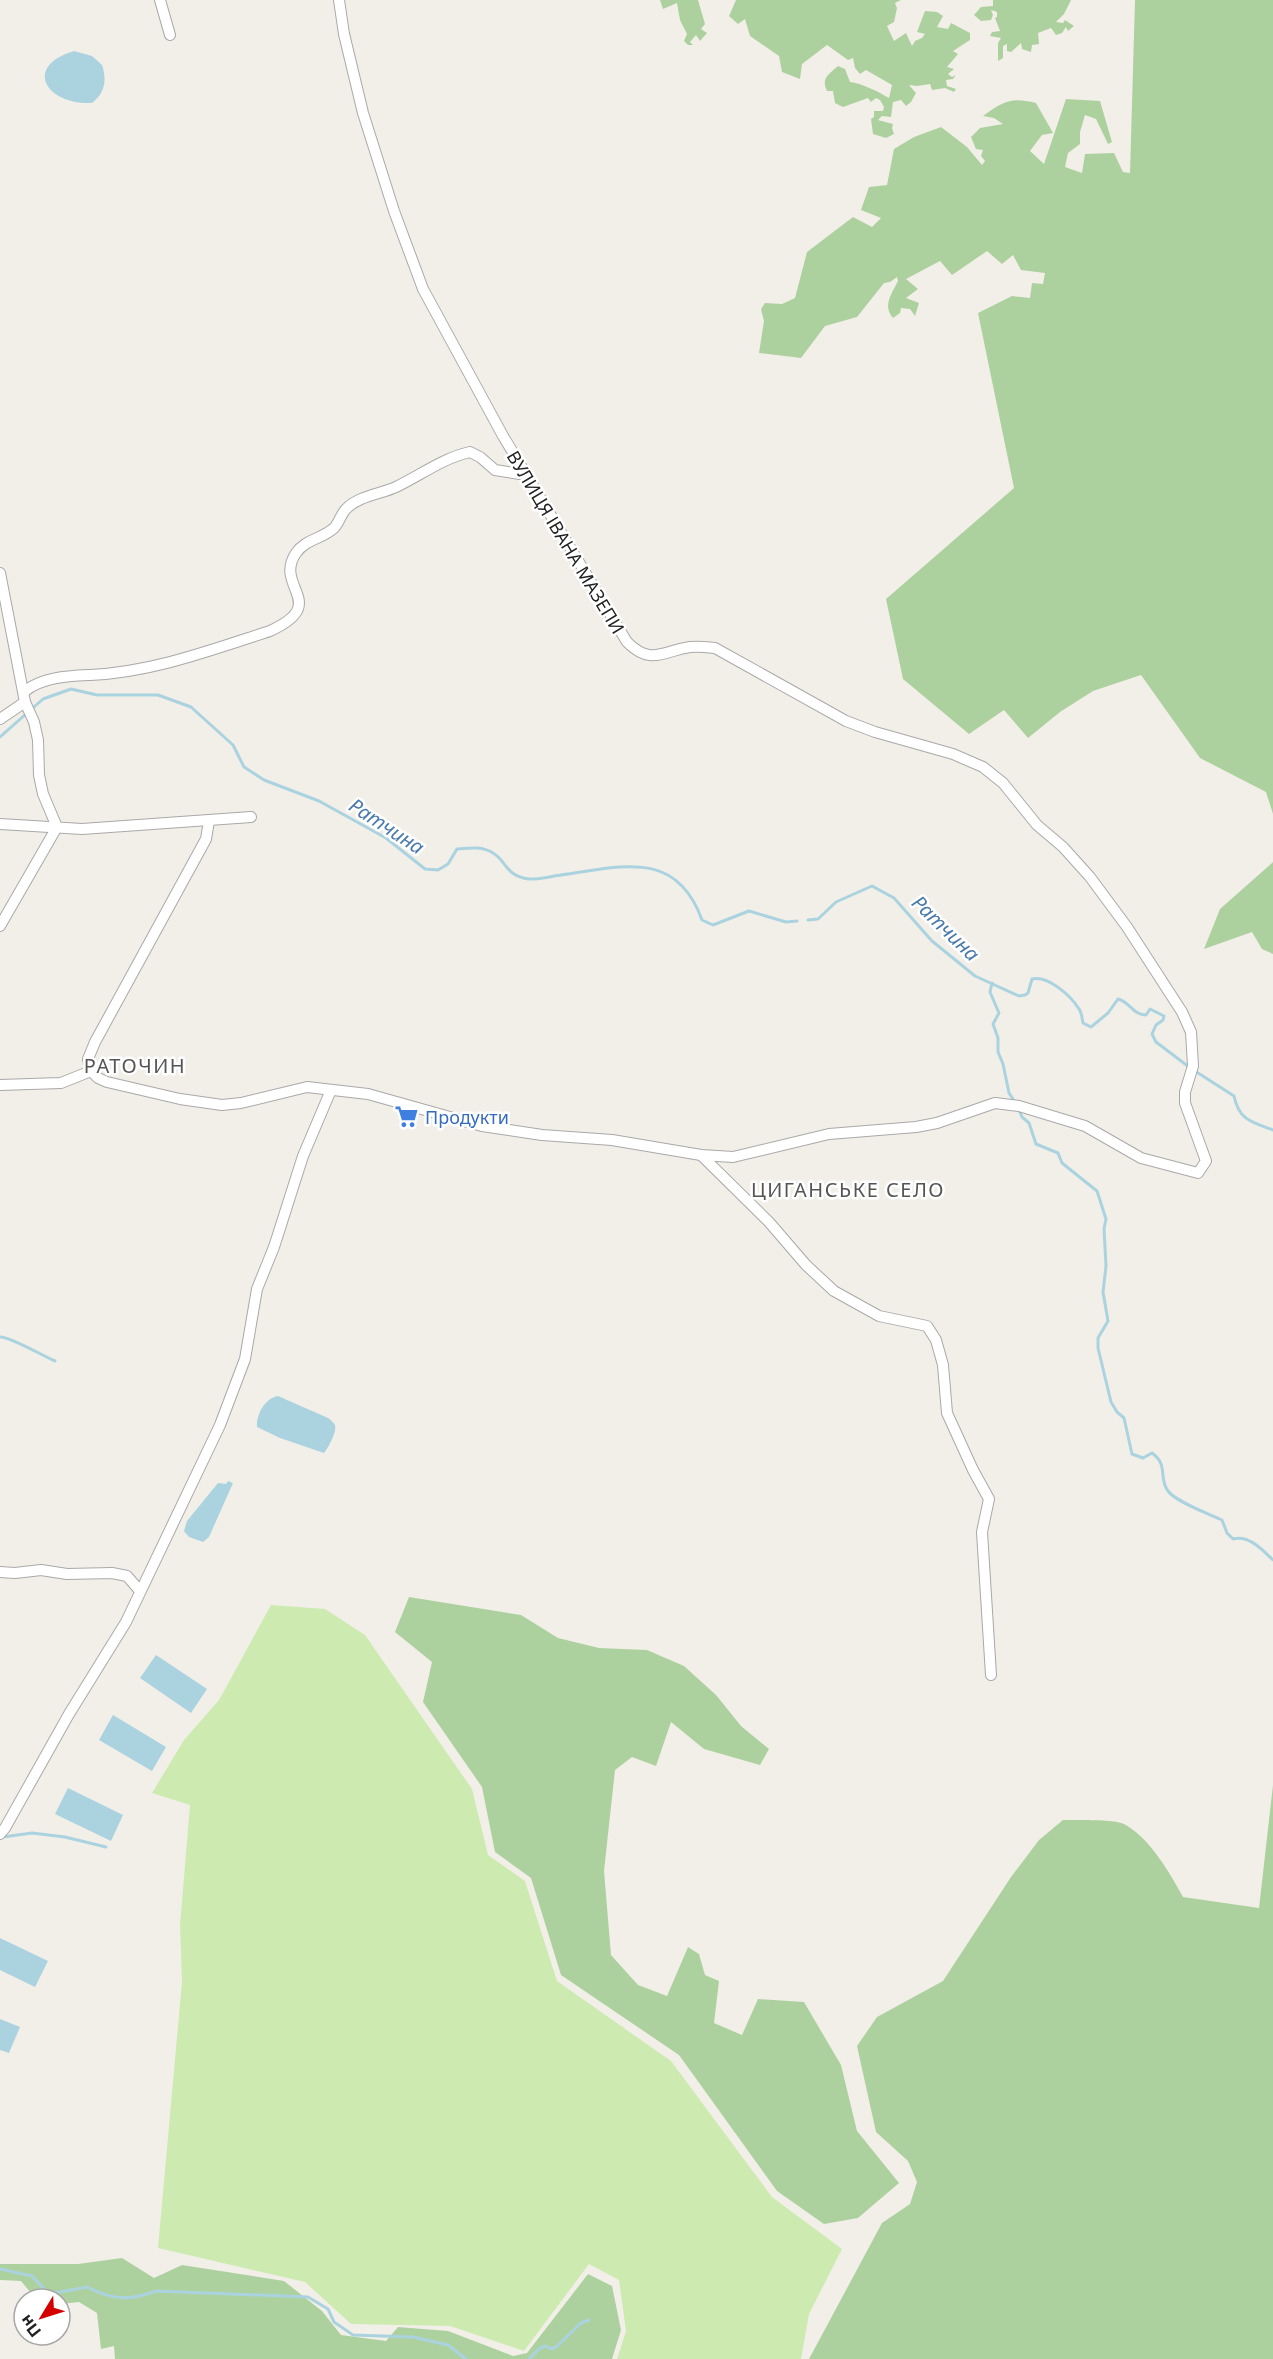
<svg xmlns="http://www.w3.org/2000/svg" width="1273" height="2359" viewBox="0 0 1273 2359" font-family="'Noto Sans',sans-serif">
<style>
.grass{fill:#cdebb0}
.forest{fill:#add19e}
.water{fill:#aad3df}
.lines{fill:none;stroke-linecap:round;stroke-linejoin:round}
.stream{stroke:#aad3df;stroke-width:3}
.street-casing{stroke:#a9a9a9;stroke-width:12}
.street{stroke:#fff;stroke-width:10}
.labels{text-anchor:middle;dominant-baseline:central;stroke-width:5;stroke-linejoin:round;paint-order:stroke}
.street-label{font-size:18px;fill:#222;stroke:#fff}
.shop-label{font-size:18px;fill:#366cbe;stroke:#fff;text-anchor:start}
.water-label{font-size:20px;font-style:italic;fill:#4a7aab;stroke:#fff}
.neighbourhood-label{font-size:20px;letter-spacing:1.5px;fill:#555;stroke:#fff}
</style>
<rect width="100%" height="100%" fill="#f2efe9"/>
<polygon class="grass" points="271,1605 325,1609 365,1635 472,1789 488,1855 525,1881 557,1981 671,2061 772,2197 842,2249 809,2314 801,2359 617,2359 626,2331 619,2280 589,2264 524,2351 450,2326 351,2324 305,2282 158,2248 182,1982 180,1925 190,1805 152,1793 184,1740 219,1700"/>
<g class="forest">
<polygon points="660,0 698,0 705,24 701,29 707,33 700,41 696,35 690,42 693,45 688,45 684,41 687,34 680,20 677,3 663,9"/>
<path d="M736 0H901L895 3 897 8 894 22 887 26 894 41 906 33 912 46 915 41 922 38 925 34 917 32 925 11 937 12 943 16 937 27 948 29 951 23 970 33V40L953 51 958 54 947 67 954 69 948 74 952 77 956 75 953 79 946 80 947 86 956 89 954 92 945 88 932 90 930 84 917 86 909 85 916 93 911 102 906 106 901 100 893 102 891 117 882 116 878 120 893 124 892 128 894 134 886 138 873 134 871 119 874 117V111H883L884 107 880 100 876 98 871 102 868 98 843 107 835 103 833 91H827C821 78 828 75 838 66L845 69 850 82C861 83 879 92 889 98L892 85 866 70 860 74 855 68 853 58 848 60 827 45 802 64 800 79 782 72 779 56 750 36 745 19 738 24 729 16Z"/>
<polygon points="993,0 1071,0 1064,14 1056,22 1063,23 1065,20 1074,26 1068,31 1066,27 1062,33 1056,35 1051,28 1038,33 1039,44 1032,45 1031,52 1022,49 1021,43 1011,52 1007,51 1007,44 1003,46 1003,58 998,61 998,43 1001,38 990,36 992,32 1000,31 995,18 997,17 997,12 991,10 993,15 991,20 981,21 974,15 981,7 993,6"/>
<path d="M1135 0H1273V814L1266 792 1200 758 1141 675 1093 691 1060 712 1028 738 1004 710 969 734 903 679 886 599 1014 488 978 313 1012 296 1030 298 1032 283 1043 284 1045 273 1021 270 1013 255 1002 264 987 251 952 275 940 261 906 279 918 289 906 298 919 303 915 316 910 309 901 308 900 313 893 318C882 306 892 293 898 281L897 277 890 282 884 283 857 317 825 326 801 358 759 353 764 321 761 309 765 303 782 304 795 298 807 252 853 217 872 227 881 218 861 210 869 187 887 185 894 149 914 137 941 127 967 147 982 165 985 161 981 156 983 150 976 149 971 137 980 128 1003 124 994 118 983 116C1004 101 1011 97 1036 103L1053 133 1042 135 1030 151 1044 164 1066 99 1100 101 1112 142 1108 144 1096 119 1085 115 1080 132V144L1068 153 1065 167 1082 173 1085 154 1114 153 1123 172 1130 173Z"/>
<polygon points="1273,862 1273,954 1262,949 1252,932 1204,949 1220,909"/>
<polygon points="409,1597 521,1615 558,1638 599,1648 647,1650 684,1666 716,1695 741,1726 769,1749 760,1765 704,1749 671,1722 656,1766 632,1757 615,1770 604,1871 611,1955 638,1985 667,1996 688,1947 699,1954 705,1975 719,1981 714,2023 742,2035 758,1999 804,2002 841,2065 857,2131 899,2183 858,2218 824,2224 777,2191 679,2055 561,1975 531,1878 495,1852 482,1787 423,1702 432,1662 395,1632"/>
<path d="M1273 1785V2359H809L882 2223 910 2204 917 2182 908 2161 876 2132 857 2046 877 2017 943 1981 1011 1877 1039 1840 1063 1820C1075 1820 1116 1819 1124 1824 1149 1837 1170 1873 1183 1897L1259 1908Z"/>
<polygon points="122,2258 154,2278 182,2265 284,2281 322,2311 341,2335 386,2341 398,2327 448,2331 513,2356 527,2353 588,2274 612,2286 621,2330 612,2359 115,2359 114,2346 101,2349 97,2313 79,2302 60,2304 60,2299 36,2299 21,2281 0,2280 0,2264 78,2264"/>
</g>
<g class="water">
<path d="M74 51 92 56 102 65C107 80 105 93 92 103 45 105 23 66 74 51Z"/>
<path d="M278 1396 328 1418C329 1418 335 1424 335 1425 337 1432 328 1448 324 1453L280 1438 257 1427C256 1415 265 1398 278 1396Z"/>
<polygon points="228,1481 233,1483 209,1537 203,1542 189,1537 184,1531 187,1521 218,1483 226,1484"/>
<polygon points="156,1655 207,1689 191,1713 140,1678"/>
<polygon points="113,1715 166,1747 152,1771 99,1740"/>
<polygon points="68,1788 123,1815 111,1841 55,1814"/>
<polygon points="0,1938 48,1961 35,1987 0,1970"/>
<polygon points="0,2019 20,2027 9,2053 0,2050"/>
</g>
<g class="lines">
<g class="stream">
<path d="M0 737 43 699 71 689 97 695H158L191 707 233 745 244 767 264 780 319 801 386 838 425 869 438 870 448 864 457 849C469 848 482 846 493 853 507 861 505 876 529 879 539 880 552 876 561 875 621 867 676 848 702 920L713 925 749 911 786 922 797 921"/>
<path d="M808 920 818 919 836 902 872 886 894 898 932 941 975 976 1019 996 1025 995 1028 993 1032 979C1048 975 1071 996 1079 1009 1082 1013 1082 1019 1083 1023L1091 1027 1108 1013 1118 999C1130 1002 1133 1015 1146 1015L1150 1009 1164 1016 1163 1020 1156 1025 1152 1034 1156 1042 1189 1067"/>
<polyline points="992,983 990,992 999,1013 993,1024 998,1038 998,1052 1003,1064 1009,1093 1015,1102"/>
<path d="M1195 1071 1234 1096C1239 1120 1251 1122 1273 1130"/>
<path d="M1019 1110 1022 1117 1029 1123 1036 1144 1058 1153 1062 1163 1097 1191 1106 1219 1104 1229 1106 1266 1103 1292 1108 1321 1098 1338V1348L1111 1402 1117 1412 1124 1418 1132 1454 1143 1458 1152 1453C1169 1465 1158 1478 1168 1491 1176 1502 1209 1514 1222 1520L1227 1533 1233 1539C1250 1535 1262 1550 1273 1560"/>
<path d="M0 1337C9 1336 43 1356 55 1361"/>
<polyline points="3,1837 32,1833 65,1837 106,1847"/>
<path d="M0 2269 32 2276 49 2294 87 2287C112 2300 130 2301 156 2291L308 2297 328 2309 334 2322 353 2335 413 2337 448 2345 466 2359"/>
<polyline points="529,2359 540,2348 546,2346 551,2349 556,2347 581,2323 589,2320"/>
</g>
<defs>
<g id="street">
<polyline points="160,0 170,35"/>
<polyline points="0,573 25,702 34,722 38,740 39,775 43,794 57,827 0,926"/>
<path d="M24 692C41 677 69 676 90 675 153 672 211 650 270 631 331 603 273 587 296 553 306 539 322 539 334 528 339 523 341 514 346 509 358 496 381 494 396 487 421 475 443 458 470 452L480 457 495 470 526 475"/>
<polyline points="0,719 25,702"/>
<polyline points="0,824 82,829 251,817"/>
<polyline points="91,1071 88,1059 95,1042 206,839 209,821"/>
<path d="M0 1085 61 1083 91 1071 98 1078 107 1082 180 1099 222 1105 241 1103 307 1087 368 1094 482 1126 542 1135 612 1140 701 1155 733 1157 829 1134 916 1127 937 1123 995 1103 1019 1106 1085 1126 1141 1158 1198 1173 1206 1161 1185 1103V1092L1193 1066 1191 1032 1182 1012 1127 927 1090 877 1063 847 1037 825 1003 783 983 767 953 754 875 732 846 721 715 648C706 647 699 646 690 647 663 651 651 666 627 642L503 436 423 289 394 211 363 113 344 34 339 0"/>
<polyline points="701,1155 769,1222 806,1265 834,1291 879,1316 927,1326 936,1340 943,1365 947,1413 973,1470 989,1499 982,1532 991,1675"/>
<polyline points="0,1572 15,1573 41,1570 67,1574 112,1573 127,1576 140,1591"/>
<polyline points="0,1834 5,1828 69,1714 126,1622 220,1425 245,1359 257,1289 274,1247 303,1156 331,1090"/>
</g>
</defs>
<use href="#street" class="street-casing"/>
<use href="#street" class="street"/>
</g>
<defs>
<symbol id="supermarket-bare" viewBox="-9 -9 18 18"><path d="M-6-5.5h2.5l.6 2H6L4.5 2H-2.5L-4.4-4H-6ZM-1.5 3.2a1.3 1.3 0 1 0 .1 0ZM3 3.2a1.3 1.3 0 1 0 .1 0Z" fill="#3f7fe0" stroke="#fff" stroke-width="2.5" paint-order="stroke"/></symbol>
</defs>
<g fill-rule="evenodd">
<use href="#supermarket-bare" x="390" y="1100" width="33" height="33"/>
</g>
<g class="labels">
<g class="street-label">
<text transform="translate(566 542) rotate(59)">ВУЛИЦЯ ІВАНА МАЗЕПИ</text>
</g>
<g class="shop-label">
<text x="425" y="1117">Продукти</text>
</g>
<g class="water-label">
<text transform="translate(387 826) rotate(33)">Ратчина</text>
<text transform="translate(946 928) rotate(44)">Ратчина</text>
</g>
<g class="neighbourhood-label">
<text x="135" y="1065">РАТОЧИН</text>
<text x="848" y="1189">ЦИГАНСЬКЕ СЕЛО</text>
</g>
</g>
<g transform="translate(42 2317) rotate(232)"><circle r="28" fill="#ffffff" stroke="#a7a7a7" stroke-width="1.5"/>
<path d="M0-4.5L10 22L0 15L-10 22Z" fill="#d40000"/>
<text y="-9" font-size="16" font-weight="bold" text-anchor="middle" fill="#222222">Пн</text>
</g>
</svg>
